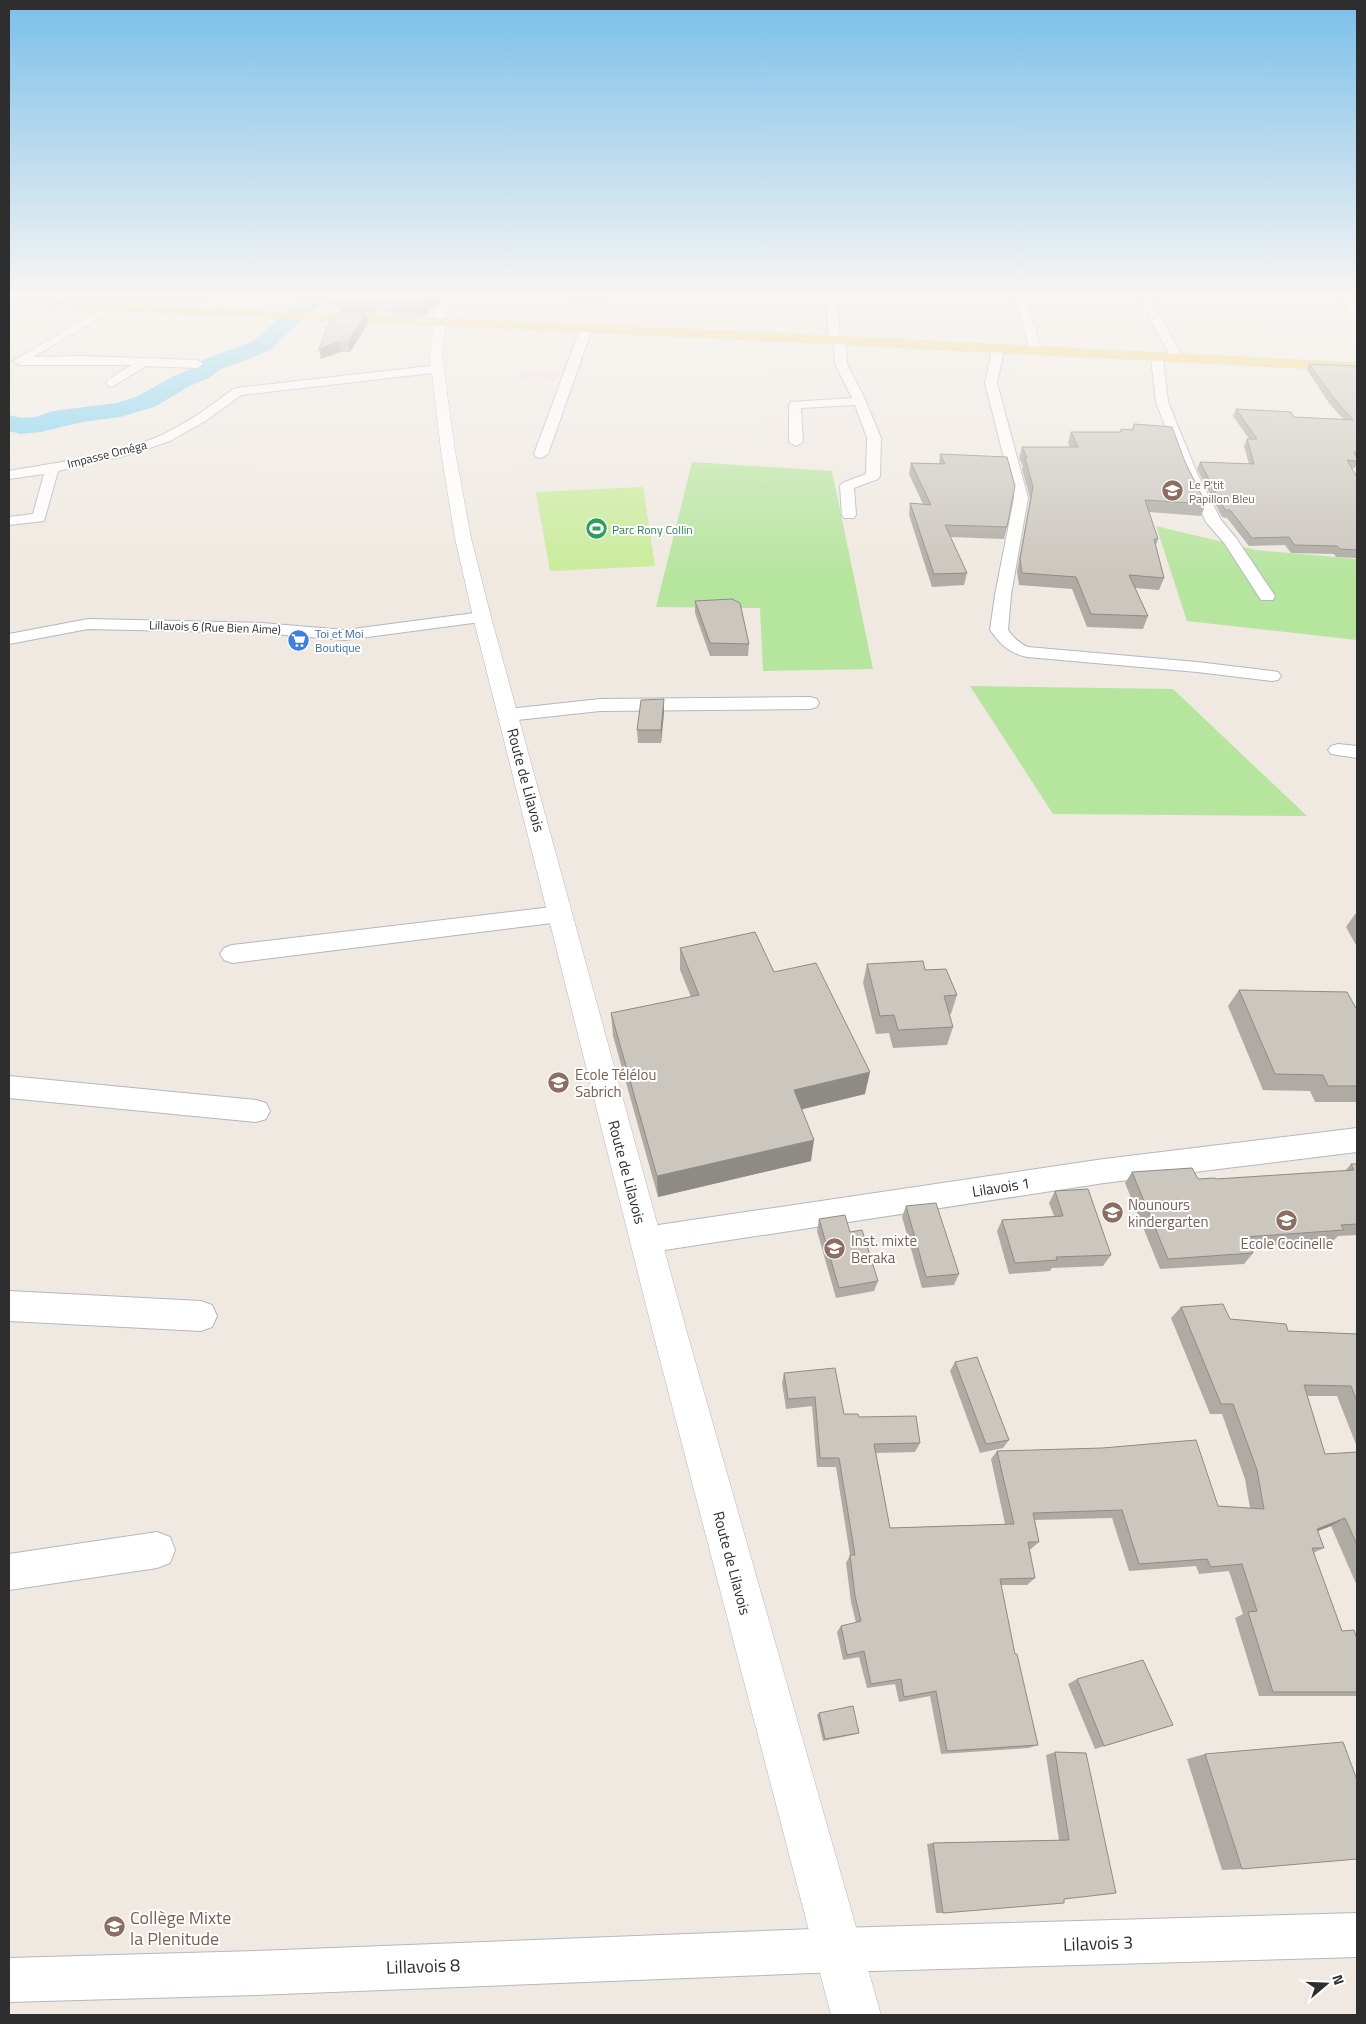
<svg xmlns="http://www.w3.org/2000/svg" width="1366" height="2024" viewBox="0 0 1366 2024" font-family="'Titillium Web',sans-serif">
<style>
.medical{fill:#f5dfe0}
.green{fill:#b6e59e}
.cemetery{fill:#c8d9b8}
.pitch{fill:#c9ec9a}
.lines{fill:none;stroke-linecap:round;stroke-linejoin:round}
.river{fill:#75cff0;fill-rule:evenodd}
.street-casing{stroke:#b4b7c1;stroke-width:2}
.secondary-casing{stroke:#b4b7c1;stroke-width:1}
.primary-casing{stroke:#c9c9c9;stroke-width:1}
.street{fill:#fff;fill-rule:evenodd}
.secondary{fill:#fff;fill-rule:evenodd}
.primary{fill:#f2d163;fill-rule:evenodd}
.wall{fill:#afaba4}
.shaded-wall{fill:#8e8b86}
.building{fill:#cbc7bf;stroke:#8e8b86}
.labels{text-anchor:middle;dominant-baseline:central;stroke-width:4;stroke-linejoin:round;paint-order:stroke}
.far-street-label{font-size:12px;fill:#2e2e2e;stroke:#fff}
.far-education-label{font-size:12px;fill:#785e54;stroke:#fff;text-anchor:start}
.far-leisure-label{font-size:12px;fill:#27864d;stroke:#fff;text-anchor:start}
.far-shop-label{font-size:12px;fill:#366cbe;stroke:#fff;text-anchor:start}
.street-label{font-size:15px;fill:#2e2e2e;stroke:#fff}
.education-label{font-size:15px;fill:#785e54;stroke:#fff;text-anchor:start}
.near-education-label{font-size:18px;fill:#785e54;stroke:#fff;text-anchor:start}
.near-street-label{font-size:18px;fill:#2e2e2e;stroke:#fff}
</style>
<rect width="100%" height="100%" fill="#efe9e1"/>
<polygon class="medical" points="522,372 560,374 554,382 515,380"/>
<g class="green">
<polygon points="692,462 832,471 873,669 763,671 760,608 656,607"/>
<polygon points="1156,526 1256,550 1357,559 1357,640 1187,621"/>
<polygon points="970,686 1173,689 1307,816 1053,814"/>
</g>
<polygon class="cemetery" points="79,293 208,293 196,303 41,297"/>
<polygon class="pitch" points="643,487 655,566 550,571 536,492"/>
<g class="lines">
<polygon class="river" points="313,293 337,293 307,315 269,351 219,370 209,378 190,386 154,407 120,417 82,422 41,432 20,434 9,431 9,415 21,418 36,417 53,411 117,403 136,397 174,376 193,368 203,360 253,341 293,307"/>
<defs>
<g id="street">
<polygon points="826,293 836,293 840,338 846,341 847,364 864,397 881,438 880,476 878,479 854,488 856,515 854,518 844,518 842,515 840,486 842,483 866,474 867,438 855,405 801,408 803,442 796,446 789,442 789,405 791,402 852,398 835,364 834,344 829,341"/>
<polygon points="1014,293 1024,293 1042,351 1040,353 1036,354 1030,351"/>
<polygon points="1137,293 1147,293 1183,358 1181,360 1173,360 1171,358"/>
<polygon points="1335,293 1346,293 1357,307 1357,316 1353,315"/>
<polygon points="111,304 116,307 115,309 33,357 81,356 197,360 203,364 197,368 146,366 112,387 108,386 106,383 108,380 131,365 19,365 13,361"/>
<polygon points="586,326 592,329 548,454 541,458 536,457 534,454 580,329"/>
<path d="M998 347 1004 350 997 383 1028 498 1011 595 1008 630C1013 637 1019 643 1028 647L1197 662 1272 671 1278 672 1281 676 1278 680 1272 681 1197 672 1027 657C1009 653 1001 645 990 630L995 595 1014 498 985 383 992 350Z"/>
<polygon points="1157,354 1163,358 1168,402 1197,473 1221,520 1236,538 1275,596 1273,600 1261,600 1225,544 1206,522 1183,473 1156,402 1151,358"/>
<path d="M438 365 444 369 442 372 241 395 207 420 170 441 132 454 58 471 44 521 9 525V517L33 514 44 474 9 479V471C59 462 114 456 162 435 187 423 210 407 233 389L237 388Z"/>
<polygon points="482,612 488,613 490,617 488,621 345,640 262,633 88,629 9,644 9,634 88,619 262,623 345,630"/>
<polygon points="810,697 817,699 819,703 817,707 810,709 600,711 508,721 501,719 499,715 501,711 508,709 600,699"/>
<polygon points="1338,744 1357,746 1357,758 1331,754 1328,750 1331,746"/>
<polygon points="560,906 568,908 572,914 568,920 560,922 232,963 224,960 220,954 224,948 232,945"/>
<polygon points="9,1076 256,1100 266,1103 270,1111 266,1119 256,1122 9,1098"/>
<polygon points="1357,1128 1357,1152 1104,1183 645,1253 635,1250 630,1240 635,1230 645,1227 1104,1159"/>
<polygon points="9,1291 201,1301 212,1305 217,1316 212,1327 201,1331 9,1321"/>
<polygon points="157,1532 170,1537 175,1550 170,1563 157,1568 9,1590 9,1554"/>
<polygon points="1357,1913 1357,1957 838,1972 256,1995 9,2002 9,1958 256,1951 838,1928"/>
</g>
<polygon id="secondary" points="449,293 461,293 447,309 442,356 455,451 471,538 491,617 686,1329 881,2015 831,2015 652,1329 473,617 455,538 441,451 430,356 435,308"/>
<polygon id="primary" points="9,300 755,332 1357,363 1357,371 755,340 9,306"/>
</defs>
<use href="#street" class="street-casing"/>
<use href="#secondary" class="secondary-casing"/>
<use href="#primary" class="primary-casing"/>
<use href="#street" class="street"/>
<use href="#secondary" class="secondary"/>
<use href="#primary" class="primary"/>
</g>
<g class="wall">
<polygon points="321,293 442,293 442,298 424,316 393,315 378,309 375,314 339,312 337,305 323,303"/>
<polygon points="606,293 599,303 573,302 573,294"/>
<polygon points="366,314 368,324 350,352 341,352 321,359"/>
<polygon points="1309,364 1357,366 1357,463 1355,468 1352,468 1357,477 1357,558 1336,557 1334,554 1291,553 1285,545 1249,546 1227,518 1222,517 1197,469 1200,462 1249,464 1244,446 1247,439 1249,439 1233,416 1236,409 1294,417 1343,419 1329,403 1307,370"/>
<polygon points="1134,424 1185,462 1206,504 1201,516 1149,512 1158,539 1156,545 1164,578 1159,590 1135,588 1148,616 1143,629 1087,627 1072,589 1019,585 1017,571 1030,498 1022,469 1023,466 1019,458 1022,447 1070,447 1068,443 1071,432 1120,432 1121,429 1132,430"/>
<polygon points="940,454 1007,527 1004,539 950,537 967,573 964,585 932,587 909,515 910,503 923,504 909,474 911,463 939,464"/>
<polygon points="695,601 749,644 748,656 710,656 695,613"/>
<polygon points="664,712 661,743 638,743 637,730"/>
<polygon points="1355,914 1357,914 1357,947 1346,927"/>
<polygon points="680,948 774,972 865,1094 802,1109 811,1161 658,1197 613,1036 611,1013 691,997 680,970"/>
<polygon points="867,964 925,970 957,995 951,1014 949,1014 953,1027 947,1045 893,1048 889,1033 876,1034 863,983"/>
<polygon points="1239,990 1357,1010 1357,1102 1315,1102 1310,1091 1263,1090 1228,1006"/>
<polygon points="1351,1164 1357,1164 1357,1235 1338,1236 1333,1241 1250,1247 1253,1253 1244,1264 1160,1269 1125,1183 1132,1172 1198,1179 1216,1179 1345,1171"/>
<polygon points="1055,1191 1111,1255 1103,1266 1052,1268 1050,1271 1009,1274 997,1231 1002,1220 1054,1216 1049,1203"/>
<polygon points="906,1206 959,1274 954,1285 922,1288 902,1217"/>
<polygon points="819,1219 850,1232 878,1281 874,1291 836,1298 817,1231"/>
<polygon points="1181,1307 1230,1319 1288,1331 1357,1334 1357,1447 1337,1396 1307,1396 1325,1454 1357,1452 1357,1586 1331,1526 1317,1531 1324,1548 1313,1553 1342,1631 1357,1639 1357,1696 1259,1696 1235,1618 1243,1614 1229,1571 1199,1574 1196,1566 1129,1571 1112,1518 1035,1520 1039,1542 1031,1549 1029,1550 1035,1578 1027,1585 1001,1585 1015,1654 1038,1745 1029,1748 941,1754 930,1696 899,1702 895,1684 867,1688 859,1657 843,1660 837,1632 841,1626 856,1623 851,1602 846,1563 850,1555 836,1467 817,1467 812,1406 786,1409 782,1383 784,1373 844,1414 859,1417 920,1443 915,1452 876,1453 890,1528 1005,1524 991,1459 997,1451 1218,1506 1250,1508 1245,1479 1222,1414 1210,1414 1171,1318"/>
<polygon points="955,1362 1009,1440 1003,1448 980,1453 950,1371"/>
<polygon points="1077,1679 1173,1725 1095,1749 1068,1684"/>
<polygon points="819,1713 859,1733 857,1734 823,1741 817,1715"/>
<polygon points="1055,1752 1086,1753 1064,1899 943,1913 936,1913 927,1844 933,1843 1059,1840 1046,1755"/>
<polygon points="1205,1754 1242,1869 1222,1870 1187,1759"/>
</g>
<g class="shaded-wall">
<polygon points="432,293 442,293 442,298 424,316 422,303"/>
<polygon points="600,293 606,293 599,303 599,295"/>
<polygon points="375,297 378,309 375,314 372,301"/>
<polygon points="366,314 368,324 350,352 348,342"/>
<polygon points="339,341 341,352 321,359 319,349"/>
<polygon points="664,699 664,712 661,743 661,730"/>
<polygon points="870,1072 865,1094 791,1112 794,1090"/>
<polygon points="814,1140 811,1161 658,1197 657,1176"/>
<polygon points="1345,1518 1331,1526 1303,1537 1317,1529"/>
</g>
<g class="building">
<polygon points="339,293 432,293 422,303 391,302 375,297 372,301 336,299"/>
<polygon points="573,293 600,293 599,295"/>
<polygon points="333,313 366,314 348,342 339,341 319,349"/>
<polygon points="1309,364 1357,366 1357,452 1354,452 1357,459 1357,461 1347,460 1357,477 1357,550 1340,549 1337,546 1294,545 1289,537 1252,538 1230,510 1225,510 1200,462 1254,464 1247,439 1257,439 1236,409 1291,412 1294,417 1353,420 1332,396"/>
<polygon points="1134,424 1172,427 1185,462 1206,504 1145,500 1158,539 1154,539 1164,578 1129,575 1148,616 1091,614 1076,577 1022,573 1020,559 1033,487 1025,458 1027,458 1022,447 1078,447 1071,432 1121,432 1121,429 1133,430"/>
<polygon points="940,454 1007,457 1015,486 1007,527 945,525 967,573 934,574 910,503 931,505 911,463 945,464"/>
<polygon points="732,599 740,603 749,644 710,643 695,601"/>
<polygon points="664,699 661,730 637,730 641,700"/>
<polygon points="755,932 774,972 816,963 870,1072 794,1090 814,1140 657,1176 611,1013 699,995 680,948"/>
<polygon points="923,961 925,970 946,969 957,995 944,996 953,1027 898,1030 894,1015 880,1016 867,964"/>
<polygon points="1239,990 1347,992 1357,1010 1357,1086 1328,1086 1323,1075 1275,1074"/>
<polygon points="1351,1164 1357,1164 1357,1224 1341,1225 1344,1230 1245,1237 1253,1253 1168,1259 1132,1172 1192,1168 1198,1179 1215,1178 1216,1179 1354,1170"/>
<polygon points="1088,1189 1111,1255 1056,1257 1057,1260 1015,1263 1002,1220 1063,1216 1055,1191"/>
<polygon points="936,1203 959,1274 926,1277 906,1206"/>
<polygon points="845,1215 850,1232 862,1230 878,1281 839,1288 819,1219"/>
<polygon points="1223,1304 1230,1319 1286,1324 1288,1331 1357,1334 1357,1402 1351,1386 1304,1385 1325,1454 1357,1452 1357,1545 1345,1518 1317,1529 1324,1548 1312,1548 1342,1631 1354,1630 1357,1639 1357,1692 1273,1692 1248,1612 1257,1611 1242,1564 1211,1567 1207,1559 1139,1564 1122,1510 1033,1513 1039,1542 1028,1542 1035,1578 1000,1579 1015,1654 1017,1654 1038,1745 947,1751 936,1691 904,1697 901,1679 871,1684 864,1651 847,1655 841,1626 861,1621 855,1596 850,1555 855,1555 839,1458 820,1458 815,1397 788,1399 784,1373 835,1368 844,1414 858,1414 859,1417 916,1416 920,1443 874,1444 890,1528 1014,1524 997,1451 1102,1448 1196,1440 1218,1506 1264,1509 1257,1470 1233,1404 1221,1404 1181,1307"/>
<polygon points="977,1357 1009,1440 986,1444 955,1362"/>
<polygon points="1143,1660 1173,1725 1104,1746 1077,1679"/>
<polygon points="853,1706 859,1733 825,1739 819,1713"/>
<polygon points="1343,1742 1357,1780 1357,1859 1242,1869 1205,1754"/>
<polygon points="1055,1752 1086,1753 1116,1893 1064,1899 1064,1903 943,1913 933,1843 1069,1840"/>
</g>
<linearGradient id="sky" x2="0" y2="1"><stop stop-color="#7abfeb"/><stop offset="0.51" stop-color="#f8f5f2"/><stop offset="1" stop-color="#f8f5f2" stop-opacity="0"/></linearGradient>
<rect width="1366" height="577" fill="url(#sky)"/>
<defs>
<symbol id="school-disc" viewBox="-11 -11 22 22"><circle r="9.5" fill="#8d6e63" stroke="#fff"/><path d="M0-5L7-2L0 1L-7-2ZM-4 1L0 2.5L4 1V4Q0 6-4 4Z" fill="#fff"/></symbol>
<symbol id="stadium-disc" viewBox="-11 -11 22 22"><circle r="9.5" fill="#2e9e5b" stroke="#fff"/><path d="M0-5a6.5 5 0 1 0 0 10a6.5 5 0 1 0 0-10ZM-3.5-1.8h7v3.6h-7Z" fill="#fff"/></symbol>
<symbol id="supermarket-disc" viewBox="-11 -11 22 22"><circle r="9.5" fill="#3f7fe0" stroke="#fff"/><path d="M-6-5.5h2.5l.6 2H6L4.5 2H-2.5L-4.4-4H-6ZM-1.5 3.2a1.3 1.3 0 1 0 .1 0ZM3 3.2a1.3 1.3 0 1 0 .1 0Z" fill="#fff"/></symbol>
</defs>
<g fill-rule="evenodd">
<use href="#school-disc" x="1160" y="478" width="25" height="25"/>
<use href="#stadium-disc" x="584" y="516" width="25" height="25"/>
<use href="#supermarket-disc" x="286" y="628" width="25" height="25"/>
<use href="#school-disc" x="546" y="1070" width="25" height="25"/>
<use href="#school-disc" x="1100" y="1200" width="25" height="25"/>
<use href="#school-disc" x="1274" y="1208" width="25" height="25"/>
<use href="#school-disc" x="822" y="1236" width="25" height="25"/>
<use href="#school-disc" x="102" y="1914" width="25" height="25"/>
</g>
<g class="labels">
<g class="far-street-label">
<text transform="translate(107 454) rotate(-14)">Impasse Oméga</text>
<text transform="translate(215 627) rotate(2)">Lillavois 6 (Rue Bien Aime)</text>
</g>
<g class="far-education-label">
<text x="1189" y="484">Le P'tit<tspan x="1189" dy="14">Papillon Bleu</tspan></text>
</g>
<g class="far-leisure-label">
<text x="612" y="529">Parc Rony Collin</text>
</g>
<g class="far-shop-label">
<text x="315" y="633">Toi et Moi<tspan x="315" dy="14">Boutique</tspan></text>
</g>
<g class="street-label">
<text transform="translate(526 780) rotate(75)">Route de Lilavois</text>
<text transform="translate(627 1172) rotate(75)">Route de Lilavois</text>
<text transform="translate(1001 1187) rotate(-9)">Lilavois 1</text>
<text transform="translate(732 1563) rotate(75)">Route de Lilavois</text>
</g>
<g class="education-label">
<text x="575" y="1074">Ecole Télélou<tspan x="575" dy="17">Sabrich</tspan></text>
<text x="1128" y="1204">Nounours<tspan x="1128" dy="17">kindergarten</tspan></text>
<text x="851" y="1240">Inst. mixte<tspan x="851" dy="17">Beraka</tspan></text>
<text x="1287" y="1243" text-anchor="middle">Ecole Cocinelle</text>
</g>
<g class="near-education-label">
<text x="130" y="1917">Collège Mixte<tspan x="130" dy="21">la Plenitude</tspan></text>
</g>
<g class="near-street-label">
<text transform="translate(1098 1943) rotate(-2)">Lilavois 3</text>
<text transform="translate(423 1966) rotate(-2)">Lillavois 8</text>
</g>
</g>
<rect width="1366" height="2024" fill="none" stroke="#2e2e2e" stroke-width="20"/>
<g transform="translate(1326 1984) rotate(71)" stroke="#ffffff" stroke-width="4" paint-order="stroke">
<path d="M0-4L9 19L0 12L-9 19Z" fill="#2e2e2e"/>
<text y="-8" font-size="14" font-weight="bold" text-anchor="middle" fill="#2e2e2e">N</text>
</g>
</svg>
